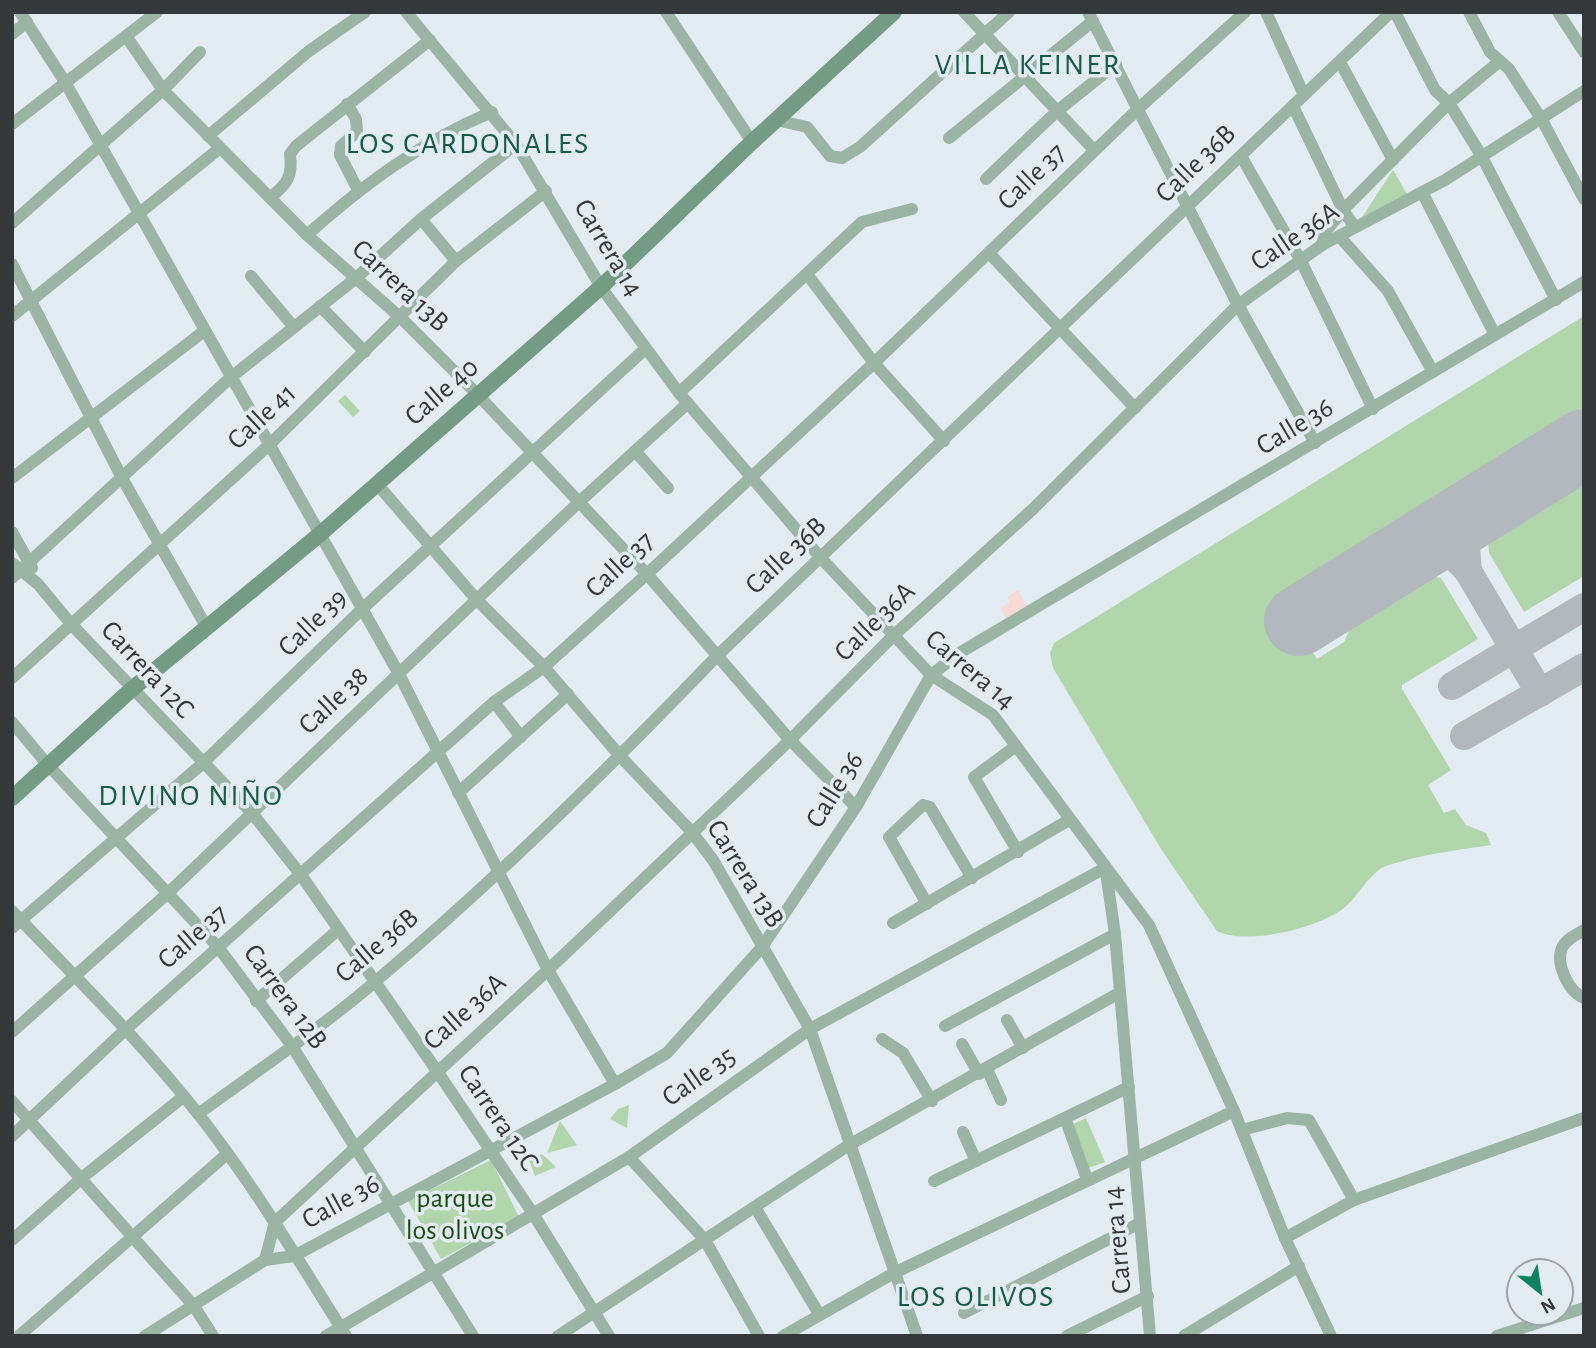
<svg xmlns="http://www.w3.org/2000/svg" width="1596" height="1348" viewBox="0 0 1596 1348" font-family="'Alegreya Sans',sans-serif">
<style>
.education{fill:#f5dad7}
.green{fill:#b2d6ab}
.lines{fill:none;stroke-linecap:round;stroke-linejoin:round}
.taxiway{stroke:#b2b8be;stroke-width:28}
.runway{stroke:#b2b8be;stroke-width:70}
.street{stroke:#9bb5a5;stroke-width:12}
.secondary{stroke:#749b84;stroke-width:16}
.labels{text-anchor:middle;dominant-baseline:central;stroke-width:7;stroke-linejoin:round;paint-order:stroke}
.street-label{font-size:28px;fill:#35383b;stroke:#e4ecf3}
.park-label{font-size:28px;fill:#184e0d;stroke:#e4ecf3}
.neighbourhood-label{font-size:30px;letter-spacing:2px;fill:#135c45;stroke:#e4ecf3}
</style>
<rect width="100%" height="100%" fill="#e4ecf3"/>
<polygon class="education" points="1018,590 1027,606 1006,619 1000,608 1010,602 1007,597"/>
<g class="green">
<polygon points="1393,170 1407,194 1362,217"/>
<path d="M1584 316V420L1283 606 1317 659 1344 642 1356 616 1424 575 1441 578 1478 639 1402 685V689L1451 770 1428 785 1444 813 1455 809 1466 825 1486 833 1491 845C1457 850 1418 855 1386 866 1370 872 1358 897 1344 908 1319 928 1246 946 1217 931L1161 849 1053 668 1050 653 1054 643Z"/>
<polygon points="345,395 360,411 353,417 338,401"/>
<polygon points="1584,474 1584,576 1524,612 1489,553 1488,536"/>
<polygon points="629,1105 627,1128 610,1119 618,1109"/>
<polygon points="1086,1118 1105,1162 1086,1169 1069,1126"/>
<polygon points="560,1121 577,1145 547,1153"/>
<polygon points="542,1154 556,1167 535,1176 529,1160"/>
<polygon points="491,1160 519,1217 441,1259 408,1201"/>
</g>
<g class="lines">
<g class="taxiway">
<polyline points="1478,511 1465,537 1468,571 1540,693"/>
<path d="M1408 555C1436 545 1449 548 1468 571"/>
<polyline points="1452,686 1507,653 1510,643 1522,644 1584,607"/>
<polyline points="1464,736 1584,667"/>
</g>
<polyline class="runway" points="1299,621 1584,444"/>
<g class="street">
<polyline points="20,12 65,82 399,674 548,970 615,1084"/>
<polyline points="406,12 516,144 601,287 679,393 820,557 931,675 993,715 1149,925 1234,1111 1285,1238 1331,1336"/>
<polyline points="666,12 752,142"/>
<polyline points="964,12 1094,150"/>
<polyline points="1088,12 1238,305 1315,443"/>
<polyline points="1266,12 1304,95"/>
<polyline points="1395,12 1435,90 1449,103 1481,155 1556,300"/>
<polyline points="1469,12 1490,52 1509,69 1542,120 1584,199"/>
<polyline points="1558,12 1584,52"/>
<polyline points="12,34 27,22"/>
<polyline points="126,36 163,90 307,235 401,318 478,395 647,574 790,740 856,807"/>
<polyline points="1340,62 1393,160"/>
<polyline points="347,104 356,119 357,132 341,146 340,155 358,190"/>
<polyline points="1293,106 1343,210 1326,231 1322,245"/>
<polyline points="776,120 807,127 830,156 842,158 860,147 1009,12"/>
<polyline points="12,124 157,12"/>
<polyline points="208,136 309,51 365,12"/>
<polyline points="949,138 1093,21"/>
<polyline points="1241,156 1301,261 1373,409"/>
<polyline points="986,179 1056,112 1116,64"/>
<polyline points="1422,192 1495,335"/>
<path d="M270 198C287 184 293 177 290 154L296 146 430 40"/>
<polyline points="421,219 456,261"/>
<polyline points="12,223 163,90 200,52"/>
<polyline points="1354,226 1343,210 1449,103 1500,61"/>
<path d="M307 235C363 185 422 141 492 112"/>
<polyline points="1340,237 1388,291 1433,372"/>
<polyline points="989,253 1135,408"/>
<polyline points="12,264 122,478 207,628"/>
<polyline points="807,274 874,363 944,441"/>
<polyline points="251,276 293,326"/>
<polyline points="320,306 365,352"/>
<polyline points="12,316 220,148"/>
<polyline points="679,393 862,222 912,209"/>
<polyline points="635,451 668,488"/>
<polyline points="12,478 203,332"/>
<polyline points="377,484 477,600 544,667 620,756 691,831 713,860 810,1029 917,1336"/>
<polyline points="12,532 32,568"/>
<polyline points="12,563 38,584 71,624 252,813 301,875 437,1071 532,1212 609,1336"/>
<polyline points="12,578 230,378 355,279 421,219 516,144"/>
<polyline points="12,678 269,445 456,261 546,191"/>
<polyline points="494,702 521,737"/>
<polyline points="12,722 47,764 218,947 292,1046 473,1336"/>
<polyline points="1016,746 974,777 1018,852"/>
<polyline points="458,793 568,694"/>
<polyline points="1106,872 1115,934 1150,1336"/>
<polyline points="927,904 889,837 923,805 930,807 972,878"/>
<path d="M12 911C75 977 142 1042 199 1115 253 1184 299 1261 346 1336"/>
<polyline points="893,923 1069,820"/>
<polyline points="12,928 202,764 362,609 644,350"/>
<path d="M1584 930C1576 935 1566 939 1562 948 1555 964 1569 992 1584 998"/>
<polyline points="256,1001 338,930"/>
<polyline points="1007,1020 1023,1048"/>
<polyline points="945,1026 1115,934"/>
<polyline points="12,1032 168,893 578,503 688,403"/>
<polyline points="882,1039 903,1053 932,1101"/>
<polyline points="962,1044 979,1074"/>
<polyline points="987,1069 1001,1100"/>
<polyline points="12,1101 194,1306 213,1336"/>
<path d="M198 1114C258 1070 320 1029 376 981 497 879 608 769 718 655L1391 12"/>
<polyline points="1065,1118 1087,1179"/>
<polyline points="1242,1130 1287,1118 1309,1120 1354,1200"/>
<polyline points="963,1132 976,1161"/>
<polyline points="12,1136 125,1030 494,702 544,667 647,574 874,363 1139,108 1245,12"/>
<polyline points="629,1157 705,1240 759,1336"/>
<polyline points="934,1181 1129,1087"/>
<polyline points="755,1207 819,1314"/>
<polyline points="1285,1238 1354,1200 1584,1118"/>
<polyline points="12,1240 83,1177 183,1097"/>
<polyline points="265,1260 275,1222 548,970 790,740 893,636 1033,509 1238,305 1322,245 1445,180 1584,91"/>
<polyline points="964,1313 1140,1223"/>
<polyline points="19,1336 227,1154"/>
<polyline points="145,1336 265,1260 294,1256 615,1084 667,1053 762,947 856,807 931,675 961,652 1584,282"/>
<polyline points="326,1336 629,1157 810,1029 1105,868"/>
<polyline points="558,1336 849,1145 1119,993"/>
<polyline points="783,1336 894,1273 1234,1111"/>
<polyline points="1067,1336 1148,1296"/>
<polyline points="1184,1336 1299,1266"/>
<polyline points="1497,1336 1584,1308"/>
</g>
<polyline class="secondary" points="12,798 132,689 319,535 601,287 752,142 894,12"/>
</g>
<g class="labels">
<g class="street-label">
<text transform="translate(1196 164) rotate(-44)">Calle 36B</text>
<text transform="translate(1032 177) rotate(-44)">Calle 37</text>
<text transform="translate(1295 237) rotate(-34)">Calle 36A</text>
<text transform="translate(608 248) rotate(59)">Carrera 14</text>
<text transform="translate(400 286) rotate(43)">Carrera 13B</text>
<text transform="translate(442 392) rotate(-41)">Calle 40</text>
<text transform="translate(262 417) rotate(-43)">Calle 41</text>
<text transform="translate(1295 427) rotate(-31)">Calle 36</text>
<text transform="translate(786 556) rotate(-43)">Calle 36B</text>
<text transform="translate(620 565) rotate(-43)">Calle 37</text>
<text transform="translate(875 622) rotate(-44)">Calle 36A</text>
<text transform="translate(313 623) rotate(-44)">Calle 39</text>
<text transform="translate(147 670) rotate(47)">Carrera 12C</text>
<text transform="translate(970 670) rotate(40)">Carrera 14</text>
<text transform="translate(334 701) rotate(-43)">Calle 38</text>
<text transform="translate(835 790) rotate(-58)">Calle 36</text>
<text transform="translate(745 874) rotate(58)">Carrera 13B</text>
<text transform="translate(193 937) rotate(-41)">Calle 37</text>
<text transform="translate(377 946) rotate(-40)">Calle 36B</text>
<text transform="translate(285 997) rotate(54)">Carrera 12B</text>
<text transform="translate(465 1012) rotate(-42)">Calle 36A</text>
<text transform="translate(699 1077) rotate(-35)">Calle 35</text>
<text transform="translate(498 1118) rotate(56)">Carrera 12C</text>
<text transform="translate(341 1202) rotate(-29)">Calle 36</text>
<text transform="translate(1118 1240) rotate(-95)">Carrera 14</text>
</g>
<g class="park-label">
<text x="455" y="1199">parque<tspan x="455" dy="32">los olivos</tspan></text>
</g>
<g class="neighbourhood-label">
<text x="1028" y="65">VILLA KEINER</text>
<text x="468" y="144">LOS CARDONALES</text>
<text x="191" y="796">DIVINO NIÑO</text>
<text x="976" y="1297">LOS OLIVOS</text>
</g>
</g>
<rect width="1596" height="1348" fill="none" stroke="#35383b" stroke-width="28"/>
<g transform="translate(1540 1292) rotate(150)"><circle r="33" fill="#e4ecf3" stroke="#9ea4a9" stroke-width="2"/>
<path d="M0-5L12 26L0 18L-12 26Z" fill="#0d8261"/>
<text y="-10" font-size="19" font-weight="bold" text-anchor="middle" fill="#35383b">N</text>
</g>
</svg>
